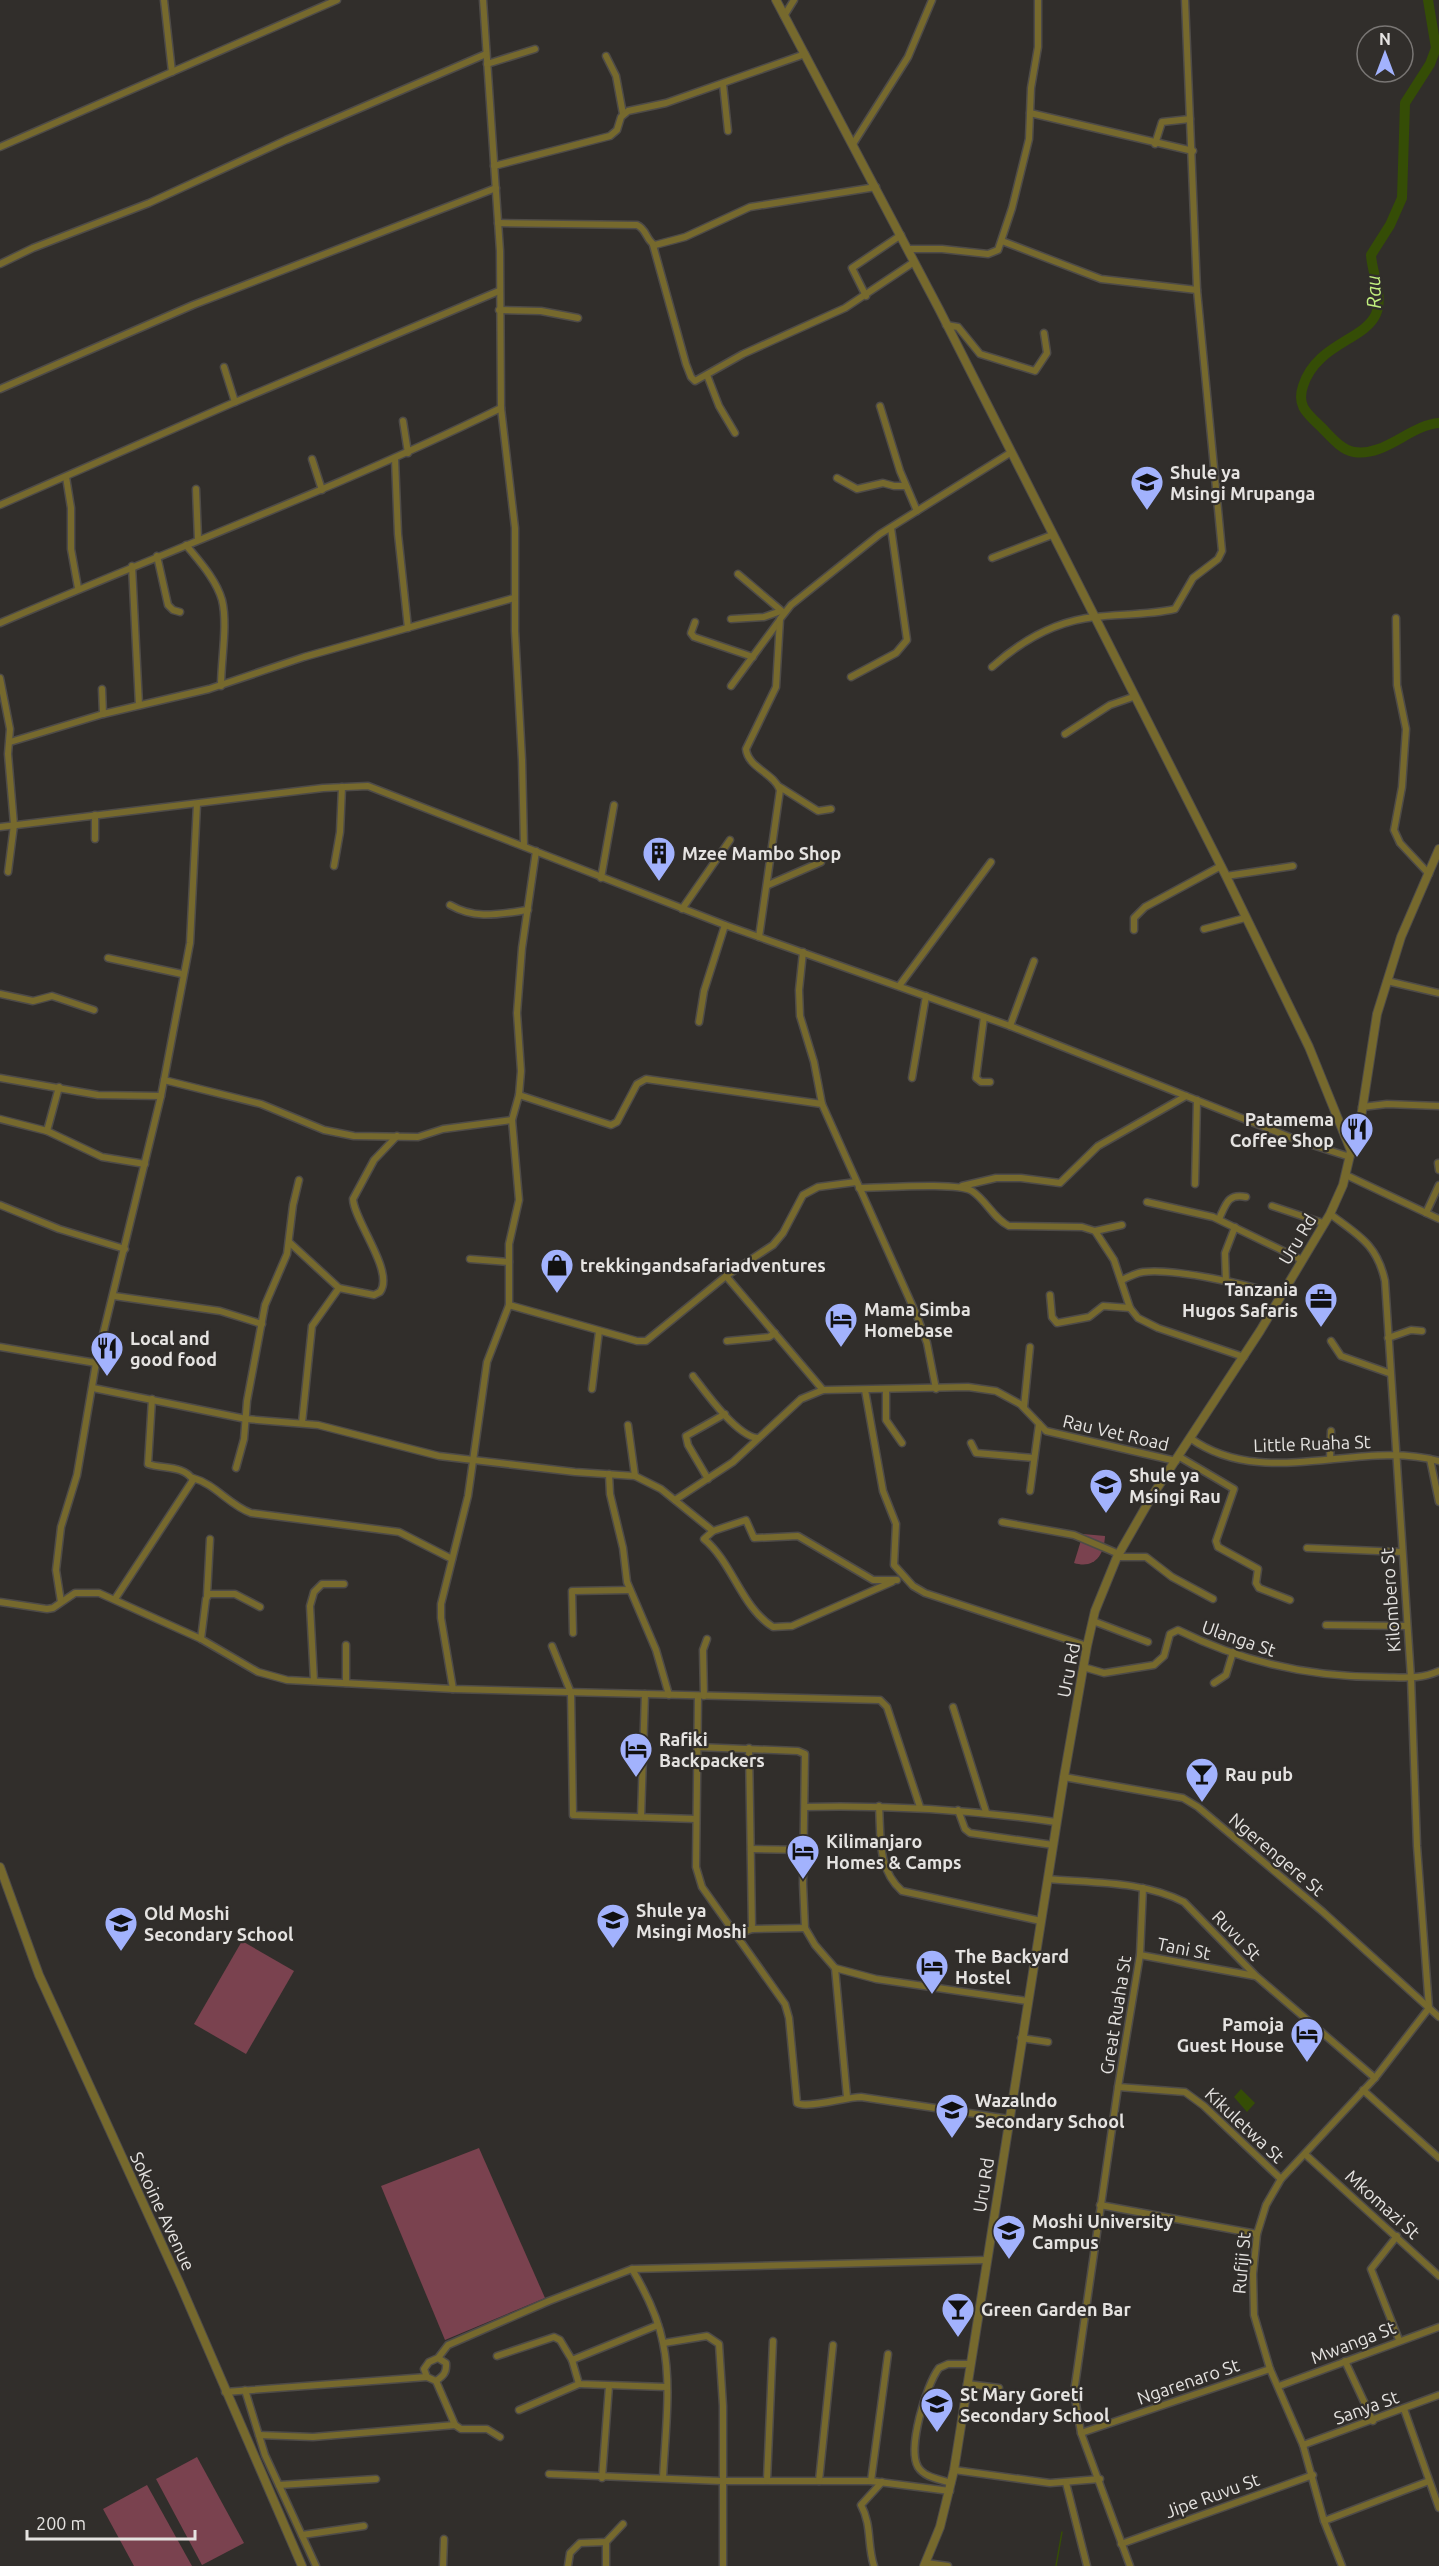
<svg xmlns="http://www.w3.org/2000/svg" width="1439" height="2566" viewBox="0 0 1439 2566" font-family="Ubuntu,sans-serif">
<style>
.green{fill:#7a424f}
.water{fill:#354d06}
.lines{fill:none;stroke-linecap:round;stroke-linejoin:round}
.stream{stroke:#354d06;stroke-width:1.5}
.river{stroke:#354d06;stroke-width:10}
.minor-casing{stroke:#4e4b48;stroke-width:9}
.tertiary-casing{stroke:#4e4b48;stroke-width:10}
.minor{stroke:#76692d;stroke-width:6}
.tertiary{stroke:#76692d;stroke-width:8}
.labels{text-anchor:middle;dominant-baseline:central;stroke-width:4.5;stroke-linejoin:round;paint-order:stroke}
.poi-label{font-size:18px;font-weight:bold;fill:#e5e3e1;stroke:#312e2b;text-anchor:start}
.street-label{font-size:18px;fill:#e5e3e1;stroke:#312e2b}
.water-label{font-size:20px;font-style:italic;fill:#c1ef7e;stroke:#312e2b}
</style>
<rect width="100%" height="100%" fill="#312e2b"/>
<g class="green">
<path d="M1083 1534 1105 1536C1104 1556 1094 1569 1074 1563Z"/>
<polygon points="242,1941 294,1971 246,2054 194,2024"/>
<polygon points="479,2148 545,2298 445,2340 381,2186"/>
<polygon points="197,2457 244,2543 202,2565 156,2479"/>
<polygon points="147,2485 192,2566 134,2566 103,2509"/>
</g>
<polygon class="water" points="1241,2089 1255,2103 1247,2112 1234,2097"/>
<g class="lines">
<polyline class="stream" points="1056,2566 1062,2532"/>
<path class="river" d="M1428 0 1436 48 1430 64 1405 103 1402 198 1390 225 1371 255C1372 274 1384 296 1376 314 1365 340 1316 344 1303 386 1297 404 1305 412 1318 424 1328 433 1340 450 1354 452 1385 457 1410 425 1439 423"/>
<defs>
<g id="minor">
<polyline points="164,0 172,72"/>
<polyline points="483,0 500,251 501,408 515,528 515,631 522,760 524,846"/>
<polyline points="784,16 794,0"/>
<polyline points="606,56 616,76 623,114"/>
<polyline points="487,64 535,49"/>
<polyline points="723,84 728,131"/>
<polyline points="1030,113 1193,151"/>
<polyline points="853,144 908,57 932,0"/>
<polyline points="1155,144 1162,122 1190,119"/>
<polyline points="0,147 337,0"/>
<polyline points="494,166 610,136 617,130 621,117 628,111 666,103 805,54"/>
<path d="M498 223 637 225C647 229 646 241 655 245L685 237 750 207 876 187"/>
<polyline points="1002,241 1101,279 1197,290"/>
<polyline points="653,245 686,364 691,377 695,381 743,354 845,308 914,262"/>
<polyline points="908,249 942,249 988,254 998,250 1012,208 1029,139 1031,88 1038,47 1038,0"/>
<polyline points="0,264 33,248 149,203 286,140 486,54"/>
<polyline points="866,296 852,268 901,235"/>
<polyline points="499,310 541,311 578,318"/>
<polyline points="946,325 958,327 980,354 1035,371 1047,353 1044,333"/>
<polyline points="224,367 235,402"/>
<polyline points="707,375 719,406 735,433"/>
<polyline points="0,389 193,305 496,188"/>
<polyline points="880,406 900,471 917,511"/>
<polyline points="403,421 408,453"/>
<polyline points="312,459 322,490"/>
<polyline points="395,459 398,534 408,628"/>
<polyline points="66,477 71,508 71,549 78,588"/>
<polyline points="837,478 857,489 883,483 894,486 905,486"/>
<polyline points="196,489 198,539"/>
<polyline points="0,505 228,405 499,291"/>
<path d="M186 545C199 561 216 579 222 600 228 624 221 660 221 686"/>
<polyline points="157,556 168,605 173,610 180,612"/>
<polyline points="992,558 1052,535"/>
<polyline points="132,566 139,705"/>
<polyline points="738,574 784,613"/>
<polyline points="1396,618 1397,685 1406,729 1402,787 1394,830 1400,843 1429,874"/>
<polyline points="731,619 764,617 781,611"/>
<polyline points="695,622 691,633 694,637 753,657"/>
<path d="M0 623C167 551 338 488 501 408"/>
<path d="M992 667C1021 641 1055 621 1095 617 1121 614 1149 615 1175 609L1193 578 1218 559 1222 551 1197 290 1185 0"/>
<polyline points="851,677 896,653 907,640 891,528"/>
<polyline points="0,678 10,729 8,754 14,825 8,872"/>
<polyline points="731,686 779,621"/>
<polyline points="102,689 103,714"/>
<polyline points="1065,734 1110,705 1133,697"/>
<polyline points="10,742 103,714 209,689 304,657 514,598"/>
<polyline points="780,787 818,811 831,809"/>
<polyline points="95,815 95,839"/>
<polyline points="0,827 323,788 368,786 725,925 1010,1026 1297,1140 1350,1157"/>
<polyline points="334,866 340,832 342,787"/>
<polyline points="1226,876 1293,866"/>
<polyline points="601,878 614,805"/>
<polyline points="768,885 821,862"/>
<path d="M450 905C476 920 499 914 528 910"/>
<polyline points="682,909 730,840"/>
<polyline points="1204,929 1245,918"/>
<polyline points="1134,930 1134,918 1145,907 1221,866"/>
<path d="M759 937 780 790C774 773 748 768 746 749L776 687 780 619 791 605 880 534 1010 453"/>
<polyline points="803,952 799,990 800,1016 814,1062 822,1104 917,1316 927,1343 936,1389"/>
<polyline points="108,958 182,974"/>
<polyline points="1387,981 1439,993"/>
<polyline points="899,986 991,862"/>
<polyline points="0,994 33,1001 52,996 94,1010"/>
<polyline points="984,1017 976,1078 981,1082 990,1082"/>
<polyline points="699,1022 704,991 725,925"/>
<polyline points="1010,1026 1034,961"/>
<polyline points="0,1078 98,1095 161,1096"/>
<polyline points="912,1078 926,996"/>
<polyline points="164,1080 261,1104 324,1130 354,1136 418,1137 443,1129 512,1120"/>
<polyline points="519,1095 611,1125 617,1122 637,1084 646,1079 822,1104"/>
<polyline points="1362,1107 1387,1104 1439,1106"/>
<polyline points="0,1119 47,1131 102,1157 145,1164"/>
<polyline points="47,1131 59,1087"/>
<polyline points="1438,1163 1439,1170"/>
<polyline points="1346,1175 1439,1219"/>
<polyline points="1195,1184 1197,1100"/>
<polyline points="962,1186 996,1178 1021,1178 1060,1183 1098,1146 1186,1096"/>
<path d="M859 1188C881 1188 957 1182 972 1191 986 1200 994 1219 1009 1226L1082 1227 1095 1231 1114 1260 1130 1308 1138 1318 1158 1328 1244 1357"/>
<polyline points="1147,1202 1213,1217 1302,1260"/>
<polyline points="0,1205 59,1229 125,1249"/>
<polyline points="1272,1206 1323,1223"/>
<polyline points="1426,1213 1439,1185"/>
<path d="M1330 1214C1358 1235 1377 1244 1385 1281L1411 1678 1417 1846 1429 2008 1375 2078 1281 2179 1266 2205 1257 2234 1253 2274 1254 2315 1270 2369 1303 2445 1324 2521 1342 2566"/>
<path d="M1219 1219C1226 1204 1228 1193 1246 1197"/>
<polyline points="1095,1231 1122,1225"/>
<path d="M289 1242 339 1288 374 1295 380 1292C395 1272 354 1221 353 1199L374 1160 397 1136"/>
<polyline points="470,1259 509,1262"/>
<polyline points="726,1276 823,1390"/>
<path d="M1122 1280C1128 1277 1136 1273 1143 1272 1175 1268 1249 1285 1280 1295"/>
<polyline points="1226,1282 1225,1253 1235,1227"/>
<polyline points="1050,1295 1052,1317 1057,1323 1089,1317 1103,1306 1130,1308"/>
<polyline points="114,1296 220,1311 262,1324"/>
<polyline points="509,1305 637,1341 646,1341 726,1276 773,1245 783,1233 803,1195 818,1187 856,1182"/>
<polyline points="1388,1338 1411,1330 1422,1331"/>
<polyline points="727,1341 769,1337 775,1333"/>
<polyline points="1331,1341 1341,1356 1389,1373"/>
<polyline points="0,1347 96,1363"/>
<path d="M693 1376C706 1393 736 1435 757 1438"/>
<polyline points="93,1388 246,1419 318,1425 439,1456 575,1472 635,1476 661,1489 713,1531 746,1520 754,1538 798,1536 873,1580 897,1580"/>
<polyline points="592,1389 599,1331"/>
<polyline points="865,1390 883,1491 896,1524 894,1565 913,1586 925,1593 1087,1646"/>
<polyline points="886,1391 886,1420 902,1443"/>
<polyline points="1024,1407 1030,1347"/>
<polyline points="302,1423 312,1326 339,1288"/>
<polyline points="628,1425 635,1476"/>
<path d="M1190 1438C1263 1491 1359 1439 1439 1461"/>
<polyline points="971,1443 976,1453 1034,1458"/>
<polyline points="1178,1456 1234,1489 1216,1541 1218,1547 1258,1569 1256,1583 1259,1588 1290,1600"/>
<polyline points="1330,1459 1331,1431"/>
<polyline points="1430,1459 1439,1502"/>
<polyline points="236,1468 244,1439 247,1401 265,1305 287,1254 293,1205 299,1180"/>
<polyline points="609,1474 610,1494 623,1548 627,1582 656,1650 669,1695"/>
<path d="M193 1478C215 1484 229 1505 251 1513L399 1532 452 1559"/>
<polyline points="708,1479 688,1445 686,1436 725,1414"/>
<polyline points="1030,1491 1039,1424"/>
<polyline points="675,1500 733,1462 801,1399 823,1390 968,1387 996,1391 1020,1404 1046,1431 1176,1461"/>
<polyline points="1002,1522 1074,1535 1119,1554"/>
<path d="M713 1531 704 1539C733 1563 741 1607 773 1627L792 1626 892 1582"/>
<polyline points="1307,1548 1402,1552"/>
<polyline points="1117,1557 1146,1557 1172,1577 1213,1599"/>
<polyline points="207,1595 210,1539"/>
<path d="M115 1599 193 1480C184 1465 162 1469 148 1464L152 1399"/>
<polyline points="0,1602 47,1609 53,1608 75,1593 99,1593 201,1639 258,1672 287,1680 453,1689 880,1700 887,1707 920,1807"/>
<polyline points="61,1602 56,1570 61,1527 77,1475 96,1363 161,1096 190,943 197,804"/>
<polyline points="1093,1621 1148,1642"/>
<polyline points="1326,1625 1407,1626"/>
<polyline points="573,1633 572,1591 630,1590"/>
<polyline points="201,1639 206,1599 209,1594 235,1594 260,1607"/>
<polyline points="346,1645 346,1683"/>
<polyline points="552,1646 571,1693 573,1815 696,1819"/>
<path d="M1083 1667 1104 1673 1154 1665 1164 1656 1170 1634 1178 1630C1242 1662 1310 1677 1381 1677 1402 1677 1419 1680 1439 1671"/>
<polyline points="314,1681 310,1606 314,1592 322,1584 344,1584"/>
<polyline points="1214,1683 1226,1675 1233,1652"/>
<polyline points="453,1689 441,1618 441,1604 468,1496 487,1362 509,1305 509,1244 519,1200 512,1120 519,1095 521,1071 517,1013 522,948 536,851"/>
<path d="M698 1696 696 1867 702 1887 785 2004 789 2018 797 2103C806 2109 846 2097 861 2097L1009 2119"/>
<polyline points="704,1696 703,1650 707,1639"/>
<polyline points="953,1707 986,1812"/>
<polyline points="697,1747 798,1751 805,1754 803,1884 805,1928 815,1945 835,1968 876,1979 1027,2001"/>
<polyline points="749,1748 752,1929"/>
<polyline points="1064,1777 1183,1798 1198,1807 1323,1912 1439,2017"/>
<path d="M879 1806C881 1837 877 1869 902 1891L1041 1921"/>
<path d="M805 1807C890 1805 972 1810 1056 1822"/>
<polyline points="958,1810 965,1829 970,1833 1053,1845"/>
<polyline points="641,1817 645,1694"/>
<polyline points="751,1849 806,1850"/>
<path d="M1048 1879C1093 1883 1143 1881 1184 1902L1256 1976 1375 2078"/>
<polyline points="738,1934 752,1929 805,1928"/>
<polyline points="1140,1955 1255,1976"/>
<polyline points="835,1968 847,2097"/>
<polyline points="1021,2038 1048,2042"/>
<polyline points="1118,2087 1185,2092 1204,2106 1281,2179"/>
<polyline points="1363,2090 1439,2158"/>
<polyline points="1306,2155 1439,2276"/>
<polyline points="1100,2205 1257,2234"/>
<polyline points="1397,2236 1371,2269 1399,2340"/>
<path d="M632 2269C645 2291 658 2317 663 2343 672 2385 665 2435 663 2478"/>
<polyline points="664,2343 707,2336 719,2344 723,2406 723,2566"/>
<polyline points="497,2356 554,2337 560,2340 572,2360 658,2325"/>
<path d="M438 2358 446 2363C447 2373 443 2376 436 2381L427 2377 424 2369 429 2362 438 2358 448 2345 549 2301 632 2269 986 2260"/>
<polyline points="572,2360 579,2384 666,2387"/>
<polyline points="1345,2361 1373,2421"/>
<polyline points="436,2381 455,2425 461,2429 487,2429 500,2437"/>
<polyline points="967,2384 999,2388"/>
<polyline points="1279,2386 1439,2327"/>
<polyline points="245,2390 265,2455 316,2566"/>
<polyline points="225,2392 427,2377"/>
<polyline points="1404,2409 1439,2508"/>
<polyline points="519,2410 579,2384"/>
<polyline points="1081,2433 1270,2369"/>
<polyline points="259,2435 313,2437 455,2425"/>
<polyline points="1303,2445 1439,2395"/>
<polyline points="954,2470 1050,2483 1100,2479"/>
<polyline points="549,2474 721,2481 871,2481 950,2491"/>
<polyline points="602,2478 609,2386"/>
<polyline points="767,2480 773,2341"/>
<polyline points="819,2481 833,2345"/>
<polyline points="871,2481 888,2354"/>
<path d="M951 2483C940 2479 925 2478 918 2467 907 2449 926 2385 939 2368L948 2364H970"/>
<polyline points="1066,2483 1087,2566"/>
<polyline points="279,2485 376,2479"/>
<polyline points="1324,2521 1429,2481"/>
<polyline points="302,2535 364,2526"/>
<polyline points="606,2542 623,2524"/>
<polyline points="1121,2544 1313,2475"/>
<polyline points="926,2563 948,2566"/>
<polyline points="443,2566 444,2539"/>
<polyline points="568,2566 570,2553 580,2543 606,2542"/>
<polyline points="606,2566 606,2542"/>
<path d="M874 2566C867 2545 872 2525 861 2505L882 2482"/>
<polyline points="1130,2566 1081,2433 1074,2392 1118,2087 1140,1955 1143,1888"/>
</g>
<g id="tertiary">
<polyline points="776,0 939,309 1226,876 1309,1047 1351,1151"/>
<polyline points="0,1867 39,1975 180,2284 302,2566"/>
<polyline points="924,2566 940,2527 954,2470 1064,1777 1087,1646 1095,1611 1117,1557 1152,1496 1260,1331 1330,1214 1343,1185 1351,1151 1358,1137 1377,1014 1401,937 1439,849"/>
</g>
</defs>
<use href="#minor" class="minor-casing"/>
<use href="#tertiary" class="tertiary-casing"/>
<use href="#minor" class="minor"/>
<use href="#tertiary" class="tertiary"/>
</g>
<defs>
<symbol id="school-pin" viewBox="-11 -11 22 30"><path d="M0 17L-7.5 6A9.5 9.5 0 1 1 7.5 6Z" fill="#a2b2fd" stroke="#312e2b"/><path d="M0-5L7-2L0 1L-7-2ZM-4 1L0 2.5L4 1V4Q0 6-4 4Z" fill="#111"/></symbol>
<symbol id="building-pin" viewBox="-11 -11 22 30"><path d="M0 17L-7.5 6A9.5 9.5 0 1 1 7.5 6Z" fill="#a2b2fd" stroke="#312e2b"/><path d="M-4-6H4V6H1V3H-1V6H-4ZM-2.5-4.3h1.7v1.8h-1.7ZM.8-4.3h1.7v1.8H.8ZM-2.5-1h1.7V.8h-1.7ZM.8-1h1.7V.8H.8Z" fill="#111"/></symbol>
<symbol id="restaurant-pin" viewBox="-11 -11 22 30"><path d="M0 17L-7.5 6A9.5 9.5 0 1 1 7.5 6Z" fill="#a2b2fd" stroke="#312e2b"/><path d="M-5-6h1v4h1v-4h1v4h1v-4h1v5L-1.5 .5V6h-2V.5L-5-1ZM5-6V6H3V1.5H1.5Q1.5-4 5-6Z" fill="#111"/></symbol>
<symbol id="shop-pin" viewBox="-11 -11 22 30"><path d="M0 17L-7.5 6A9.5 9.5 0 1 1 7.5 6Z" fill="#a2b2fd" stroke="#312e2b"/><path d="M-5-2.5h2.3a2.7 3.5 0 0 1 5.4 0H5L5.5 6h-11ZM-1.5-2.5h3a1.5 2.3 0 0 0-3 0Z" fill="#111"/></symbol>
<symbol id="office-pin" viewBox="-11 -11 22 30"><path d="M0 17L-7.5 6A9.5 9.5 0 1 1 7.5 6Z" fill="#a2b2fd" stroke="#312e2b"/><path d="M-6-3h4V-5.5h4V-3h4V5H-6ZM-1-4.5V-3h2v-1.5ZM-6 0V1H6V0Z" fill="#111"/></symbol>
<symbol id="hotel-pin" viewBox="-11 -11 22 30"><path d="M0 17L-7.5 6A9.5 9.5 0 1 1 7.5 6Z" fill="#a2b2fd" stroke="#312e2b"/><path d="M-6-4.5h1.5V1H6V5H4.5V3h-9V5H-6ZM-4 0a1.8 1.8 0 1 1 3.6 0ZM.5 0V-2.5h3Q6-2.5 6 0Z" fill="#111"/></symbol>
<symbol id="bar-pin" viewBox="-11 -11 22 30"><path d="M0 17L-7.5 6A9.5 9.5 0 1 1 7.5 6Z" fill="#a2b2fd" stroke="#312e2b"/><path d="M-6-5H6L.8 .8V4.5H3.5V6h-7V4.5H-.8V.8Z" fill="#111"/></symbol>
</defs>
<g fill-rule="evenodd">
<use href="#school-pin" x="1128" y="463" width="38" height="52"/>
<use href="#building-pin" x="640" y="834" width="38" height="52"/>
<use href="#restaurant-pin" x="1338" y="1110" width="38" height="52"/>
<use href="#shop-pin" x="538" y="1246" width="38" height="52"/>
<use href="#office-pin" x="1302" y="1280" width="38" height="52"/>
<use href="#hotel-pin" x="822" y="1300" width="38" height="52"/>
<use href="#restaurant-pin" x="88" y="1329" width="38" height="52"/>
<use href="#school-pin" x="1087" y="1466" width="38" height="52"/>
<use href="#hotel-pin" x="617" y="1730" width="38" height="52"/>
<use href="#bar-pin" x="1183" y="1755" width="38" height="52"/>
<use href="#hotel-pin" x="784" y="1832" width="38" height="52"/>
<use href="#school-pin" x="594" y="1901" width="38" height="52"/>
<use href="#school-pin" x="102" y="1904" width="38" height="52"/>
<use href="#hotel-pin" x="913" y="1947" width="38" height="52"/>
<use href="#hotel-pin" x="1288" y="2015" width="38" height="52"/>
<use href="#school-pin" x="933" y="2091" width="38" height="52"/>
<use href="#school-pin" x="990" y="2212" width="38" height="52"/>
<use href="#bar-pin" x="939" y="2290" width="38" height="52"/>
<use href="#school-pin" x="918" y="2385" width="38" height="52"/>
</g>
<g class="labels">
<g class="poi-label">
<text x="1170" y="472">Shule ya<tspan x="1170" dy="21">Msingi Mrupanga</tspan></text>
<text x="682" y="853">Mzee Mambo Shop</text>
<text x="1334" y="1119" text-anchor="end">Patamema<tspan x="1334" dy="21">Coffee Shop</tspan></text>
<text x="580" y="1265">trekkingandsafariadventures</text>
<text x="1298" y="1289" text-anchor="end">Tanzania<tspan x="1298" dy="21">Hugos Safaris</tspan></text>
<text x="864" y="1309">Mama Simba<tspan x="864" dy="21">Homebase</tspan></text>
<text x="130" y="1338">Local and<tspan x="130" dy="21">good food</tspan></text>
<text x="1129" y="1475">Shule ya<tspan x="1129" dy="21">Msingi Rau</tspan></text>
<text x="659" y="1739">Rafiki<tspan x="659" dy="21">Backpackers</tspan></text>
<text x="1225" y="1774">Rau pub</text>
<text x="826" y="1841">Kilimanjaro<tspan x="826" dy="21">Homes &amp; Camps</tspan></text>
<text x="636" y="1910">Shule ya<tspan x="636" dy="21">Msingi Moshi</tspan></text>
<text x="144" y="1913">Old Moshi<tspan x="144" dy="21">Secondary School</tspan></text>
<text x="955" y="1956">The Backyard<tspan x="955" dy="21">Hostel</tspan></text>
<text x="1284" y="2024" text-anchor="end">Pamoja<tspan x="1284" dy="21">Guest House</tspan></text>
<text x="975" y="2100">Wazalndo<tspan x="975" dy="21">Secondary School</tspan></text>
<text x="1032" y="2221">Moshi University<tspan x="1032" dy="21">Campus</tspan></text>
<text x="981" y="2309">Green Garden Bar</text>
<text x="960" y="2394">St Mary Goreti<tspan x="960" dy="21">Secondary School</tspan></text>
</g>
<g class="street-label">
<text transform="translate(1297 1239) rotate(-59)">Uru Rd</text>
<text transform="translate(1116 1432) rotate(13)">Rau Vet Road</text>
<text transform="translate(1312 1443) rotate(-2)">Little Ruaha St</text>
<text transform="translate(1390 1600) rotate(-94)">Kilombero St</text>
<text transform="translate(1239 1638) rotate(19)">Ulanga St</text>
<text transform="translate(1068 1670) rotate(-79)">Uru Rd</text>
<text transform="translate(1277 1854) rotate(40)">Ngerengere St</text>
<text transform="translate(1237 1935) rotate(46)">Ruvu St</text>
<text transform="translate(1184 1948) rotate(11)">Tani St</text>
<text transform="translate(1115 2015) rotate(-81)">Great Ruaha St</text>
<text transform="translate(1245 2125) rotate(43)">Kikuletwa St</text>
<text transform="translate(983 2185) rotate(-81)">Uru Rd</text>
<text transform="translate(1383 2204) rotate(42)">Mkomazi St</text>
<text transform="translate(163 2211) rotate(65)">Sokoine Avenue</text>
<text transform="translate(1241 2263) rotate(-85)">Rufiji St</text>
<text transform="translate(1353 2342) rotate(-21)">Mwanga St</text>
<text transform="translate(1188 2381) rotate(-19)">Ngarenaro St</text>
<text transform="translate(1366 2407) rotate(-20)">Sanya St</text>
<text transform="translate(1212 2495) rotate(-20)">Jipe Ruvu St</text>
</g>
<g class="water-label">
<text transform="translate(1373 292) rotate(-92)">Rau</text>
</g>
</g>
<g transform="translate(1385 54)"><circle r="28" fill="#312e2b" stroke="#797674" stroke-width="1.5"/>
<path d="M0-4.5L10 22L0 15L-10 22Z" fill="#a2b2fd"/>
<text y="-9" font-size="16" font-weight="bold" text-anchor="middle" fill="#e5e3e1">N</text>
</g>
<path d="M27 2530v9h168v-9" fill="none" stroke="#e5e3e1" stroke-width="3"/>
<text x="36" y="2530" font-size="18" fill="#e5e3e1" stroke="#312e2b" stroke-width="4.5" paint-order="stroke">200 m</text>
</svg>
